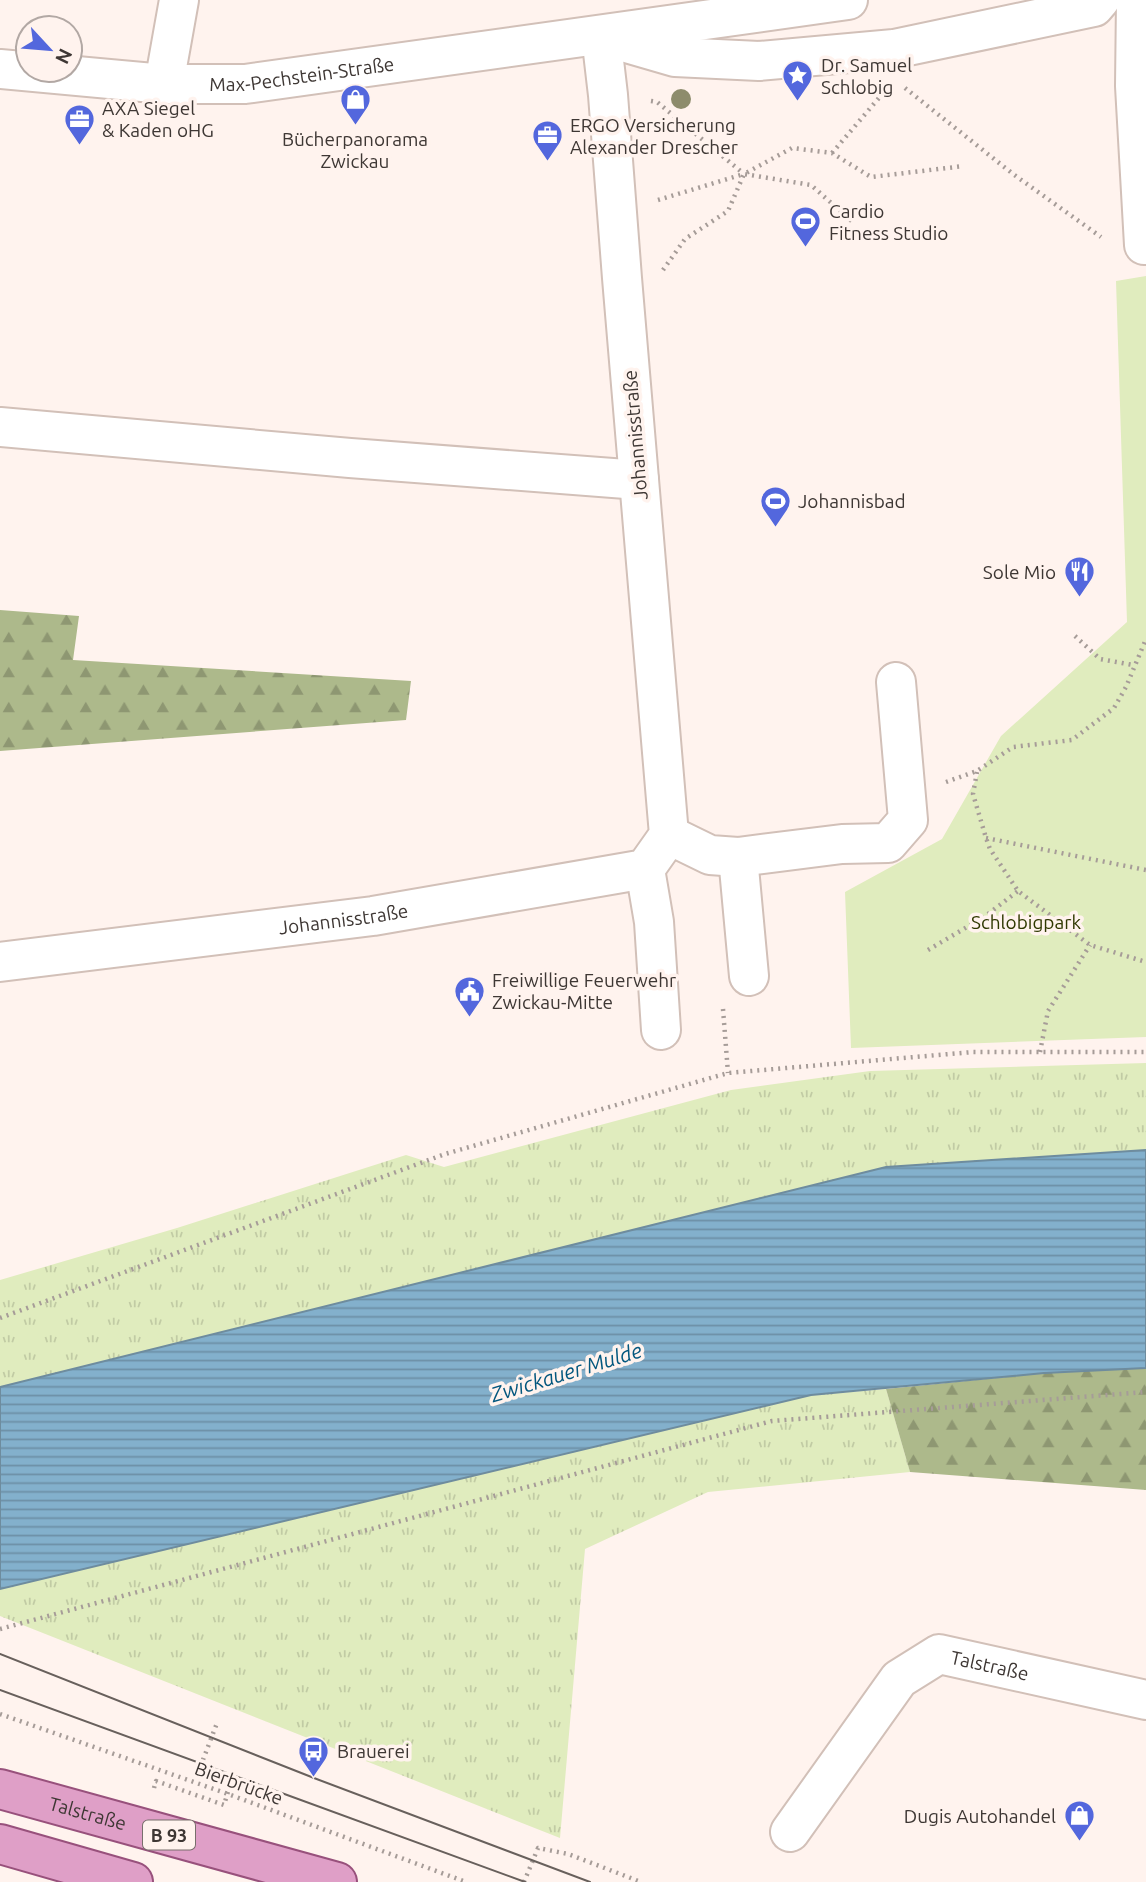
<svg xmlns="http://www.w3.org/2000/svg" width="1146" height="1882" viewBox="0 0 1146 1882" font-family="Ubuntu,sans-serif">
<style>
.grass{fill:url(#grass-tufts)}
.forest{fill:url(#forest-firs)}
.park{fill:#e0ecbe}
.water{fill:url(#water-rules);stroke:#6e8c9e;stroke-width:2}
.lines{fill:none;stroke-linecap:round;stroke-linejoin:round}
.minor-casing{stroke:#d2c0b8;stroke-width:42}
.major-casing{stroke:#98517c;stroke-width:42}
.path{stroke:#a69c98;stroke-width:4.5;stroke-dasharray:2 5;stroke-linecap:butt}
.minor{stroke:#fff;stroke-width:38}
.major{stroke:#df9fc7;stroke-width:38}
.tram{stroke:#68605c;stroke-width:2}
.tree{fill:#8d8c6c}
.labels{text-anchor:middle;dominant-baseline:central;stroke-width:7;stroke-linejoin:round;paint-order:stroke}
.shield{fill:#fff3ee;stroke:#786f6c;stroke-width:2}
.shield-label{font-size:18px;font-weight:bold;fill:#3e3734}
.poi-label{font-size:19px;fill:#3e3734;stroke:#fff3ee;text-anchor:start}
.street-label{font-size:19px;fill:#3e3734;stroke:#fff3ee}
.park-label{font-size:19px;fill:#2f3801;stroke:#fff3ee}
.water-label{font-size:21px;font-style:italic;fill:#03577e;stroke:#fff3ee}
</style>
<defs>
<pattern id="grass-tufts" width="24" height="20" patternUnits="userSpaceOnUse" patternTransform="scale(1.75)"><rect width="24" height="20" fill="#e0ecbe"/><path d="M3 7l-1-3M5 7V3M7 7l1-3M15 17l-1-3M17 17v-4M19 17l1-3" fill="none" stroke="#c1cba4"/></pattern>
<pattern id="forest-firs" width="22" height="20" patternUnits="userSpaceOnUse" patternTransform="scale(1.75)"><rect width="22" height="20" fill="#adb98b"/><path d="M5 1l3.5 6h-7zM16 11l3.5 6h-7z" fill="#8e9772"/></pattern>
<pattern id="water-rules" width="6" height="5" patternUnits="userSpaceOnUse" patternTransform="scale(1.75)"><rect width="6" height="5" fill="#83b0cc"/><path d="M0 2.5h6" fill="none" stroke="#6d90a6"/></pattern>
</defs>
<rect width="100%" height="100%" fill="#fff3ee"/>
<g class="grass">
<polygon points="1146,1063 1146,1150 886,1167 0,1387 0,1280 177,1228 406,1155 444,1167 731,1090 870,1071"/>
<polygon points="886,1389 910,1472 708,1492 585,1549 560,1838 0,1616 0,1589 811,1395"/>
</g>
<g class="forest">
<polygon points="0,610 79,616 73,660 411,681 406,720 0,751"/>
<polygon points="1146,1368 1146,1490 910,1472 886,1389 1044,1373"/>
</g>
<polygon class="park" points="1146,276 1146,1037 851,1048 845,892 942,839 1001,736 1127,622 1116,281"/>
<polygon class="water" points="1146,1150 1146,1368 1044,1373 811,1395 0,1589 0,1387 886,1167"/>
<g class="lines">
<defs>
<g id="minor">
<polyline points="1136,0 1135,86 1144,245"/>
<polyline points="613,39 675,57 759,61 894,49 1094,7 1100,0"/>
<path id="s1" d="M0 69 164 84H245L848 0"/>
<polyline points="164,84 179,0"/>
<polyline points="0,427 350,458 639,480"/>
<polyline points="669,835 710,855 738,857 842,844 888,843 908,820 896,682"/>
<polyline points="738,857 749,976"/>
<polyline points="645,869 654,922 661,1030"/>
<path id="s2" d="M0 962 373 916 645 869 669 835 622 278 608 95 601 35"/>
<path id="s3" d="M790 1832 899 1679 939 1654 1146 1700"/>
</g>
<g id="major">
<path id="s4" d="M0 1789 337 1882"/>
<polyline points="0,1844 133,1882"/>
</g>
</defs>
<use href="#minor" class="minor-casing"/>
<use href="#major" class="major-casing"/>
<g class="path">
<polyline points="905,88 1013,174 1101,237"/>
<polyline points="651,101 657,102 744,174"/>
<polyline points="832,153 884,92"/>
<polyline points="658,200 744,174 811,185 855,224"/>
<polyline points="663,270 685,239 728,211 744,174 792,148 832,153 871,177 964,166"/>
<polyline points="1075,636 1100,659 1133,665"/>
<polyline points="977,772 973,794 986,838 990,849 1018,891 1090,945 1146,962"/>
<polyline points="946,782 977,771 1013,747 1072,740 1114,708 1126,687 1146,639"/>
<polyline points="986,838 1146,870"/>
<polyline points="928,950 984,917 1018,891"/>
<polyline points="723,1009 728,1073"/>
<polyline points="1040,1052 1048,1011 1090,945"/>
<polyline points="0,1318 445,1154 728,1073 973,1052 1146,1052"/>
<polyline points="0,1629 772,1421 1146,1392"/>
<polyline points="0,1714 228,1794 466,1882"/>
<polyline points="198,1773 217,1723"/>
<polyline points="154,1788 156,1781 224,1805 230,1785"/>
<polyline points="524,1882 538,1848 568,1854 641,1882"/>
</g>
<use href="#minor" class="minor"/>
<use href="#major" class="major"/>
<g class="tram">
<polyline points="0,1654 314,1778 590,1882"/>
<polyline points="0,1690 525,1882"/>
</g>
</g>
<circle class="tree" cx="681" cy="99" r="10"/>
<defs>
<symbol id="sight-pin" viewBox="-11 -11 22 30"><path d="M0 17L-7.5 6A9.5 9.5 0 1 1 7.5 6Z" fill="#5367dd" stroke="#fff3ee"/><path d="M0-6L1.8-2.2L6-1.7L2.9 1.2L3.7 5.4L0 3.3L-3.7 5.4L-2.9 1.2L-6-1.7L-1.8-2.2Z" fill="#fff"/></symbol>
<symbol id="shop-pin" viewBox="-11 -11 22 30"><path d="M0 17L-7.5 6A9.5 9.5 0 1 1 7.5 6Z" fill="#5367dd" stroke="#fff3ee"/><path d="M-5-2.5h2.3a2.7 3.5 0 0 1 5.4 0H5L5.5 6h-11ZM-1.5-2.5h3a1.5 2.3 0 0 0-3 0Z" fill="#fff"/></symbol>
<symbol id="office-pin" viewBox="-11 -11 22 30"><path d="M0 17L-7.5 6A9.5 9.5 0 1 1 7.5 6Z" fill="#5367dd" stroke="#fff3ee"/><path d="M-6-3h4V-5.5h4V-3h4V5H-6ZM-1-4.5V-3h2v-1.5ZM-6 0V1H6V0Z" fill="#fff"/></symbol>
<symbol id="stadium-pin" viewBox="-11 -11 22 30"><path d="M0 17L-7.5 6A9.5 9.5 0 1 1 7.5 6Z" fill="#5367dd" stroke="#fff3ee"/><path d="M0-5a6.5 5 0 1 0 0 10a6.5 5 0 1 0 0-10ZM-3.5-1.8h7v3.6h-7Z" fill="#fff"/></symbol>
<symbol id="restaurant-pin" viewBox="-11 -11 22 30"><path d="M0 17L-7.5 6A9.5 9.5 0 1 1 7.5 6Z" fill="#5367dd" stroke="#fff3ee"/><path d="M-5-6h1v4h1v-4h1v4h1v-4h1v5L-1.5 .5V6h-2V.5L-5-1ZM5-6V6H3V1.5H1.5Q1.5-4 5-6Z" fill="#fff"/></symbol>
<symbol id="civic-pin" viewBox="-11 -11 22 30"><path d="M0 17L-7.5 6A9.5 9.5 0 1 1 7.5 6Z" fill="#5367dd" stroke="#fff3ee"/><path d="M-.6-6.5H3V-4.5H.6V-3L4-1V1h2V6H-6V1h2V-1L-.6-3ZM-1.2 2.5V6h2.4V2.5Z" fill="#fff"/></symbol>
<symbol id="bus-pin" viewBox="-11 -11 22 30"><path d="M0 17L-7.5 6A9.5 9.5 0 1 1 7.5 6Z" fill="#5367dd" stroke="#fff3ee"/><path d="M-5-6H5V4H4V6H2V4H-2V6H-4V4H-5ZM-3.5-4V0h7V-4ZM-3.5 1.2v1.5H-2V1.2ZM2 1.2v1.5H3.5V1.2Z" fill="#fff"/></symbol>
</defs>
<g fill-rule="evenodd">
<use href="#sight-pin" x="780" y="58" width="35" height="47"/>
<use href="#shop-pin" x="338" y="82" width="35" height="47"/>
<use href="#office-pin" x="62" y="102" width="35" height="47"/>
<use href="#office-pin" x="530" y="118" width="35" height="47"/>
<use href="#stadium-pin" x="788" y="204" width="35" height="47"/>
<use href="#stadium-pin" x="758" y="484" width="35" height="47"/>
<use href="#restaurant-pin" x="1062" y="554" width="35" height="47"/>
<use href="#civic-pin" x="452" y="974" width="35" height="47"/>
<use href="#bus-pin" x="296" y="1734" width="35" height="47"/>
<use href="#shop-pin" x="1062" y="1798" width="35" height="47"/>
</g>
<g class="labels">
<rect class="shield" x="143" y="1820.5" width="52" height="29" rx="5"/>
<g class="shield-label">
<text x="169" y="1835">B 93</text>
</g>
<g class="poi-label">
<text x="821" y="65">Dr. Samuel<tspan x="821" dy="22">Schlobig</tspan></text>
<text x="102" y="108">AXA Siegel<tspan x="102" dy="22">&amp; Kaden oHG</tspan></text>
<text x="570" y="125">ERGO Versicherung<tspan x="570" dy="22">Alexander Drescher</tspan></text>
<text x="355" y="139" text-anchor="middle">Bücherpanorama<tspan x="355" dy="22">Zwickau</tspan></text>
<text x="829" y="211">Cardio<tspan x="829" dy="22">Fitness Studio</tspan></text>
<text x="798" y="501">Johannisbad</text>
<text x="1056" y="572" text-anchor="end">Sole Mio</text>
<text x="492" y="980">Freiwillige Feuerwehr<tspan x="492" dy="22">Zwickau-Mitte</tspan></text>
<text x="337" y="1751">Brauerei</text>
<text x="1056" y="1816" text-anchor="end">Dugis Autohandel</text>
</g>
<g class="street-label">
<text stroke="none"><textPath href="#s1" startOffset="303">Max-Pechstein-Straße</textPath></text>
<text transform="translate(635 435) rotate(-95)">Johannisstraße</text>
<text stroke="none"><textPath href="#s2" startOffset="346">Johannisstraße</textPath></text>
<text stroke="none"><textPath href="#s3" startOffset="287">Talstraße</textPath></text>
<text transform="translate(239 1783) rotate(20)">Bierbrücke</text>
<text stroke="none"><textPath href="#s4" startOffset="91">Talstraße</textPath></text>
</g>
<g class="park-label">
<text x="1026" y="922">Schlobigpark</text>
</g>
<g class="water-label">
<text transform="translate(566 1372) rotate(-17)">Zwickauer Mulde</text>
</g>
</g>
<g transform="translate(49 49) rotate(116)"><circle r="33" fill="#fff3ee" stroke="#b2a8a4" stroke-width="2"/>
<path d="M0-5L12 26L0 18L-12 26Z" fill="#5367dd"/>
<text y="-10" font-size="19" font-weight="bold" text-anchor="middle" fill="#3e3734">N</text>
</g>
</svg>
